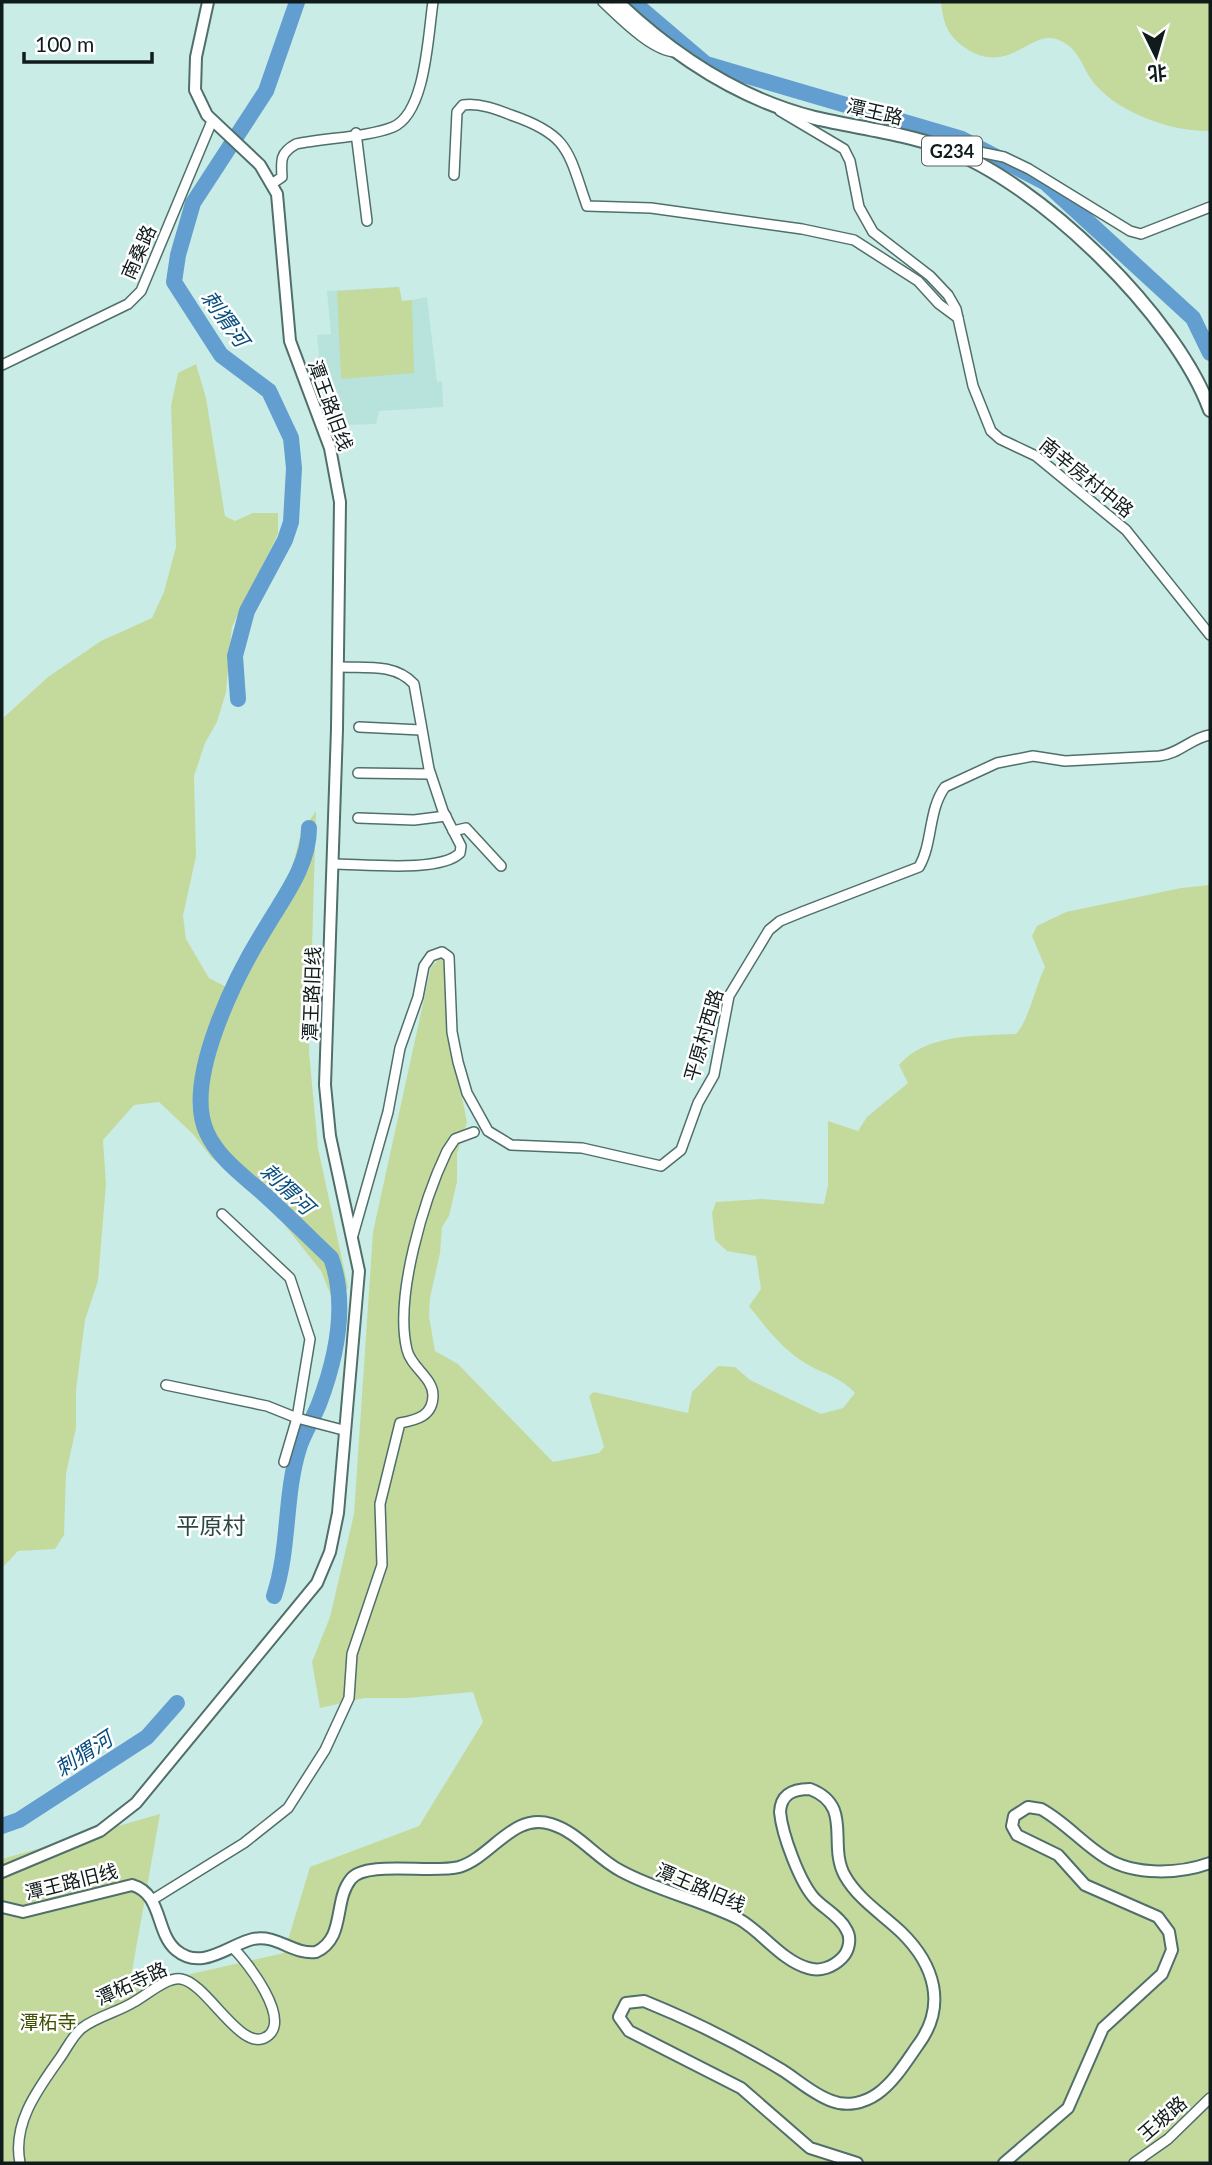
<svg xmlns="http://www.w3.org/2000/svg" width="1212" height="2165" viewBox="0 0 1212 2165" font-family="Lato,'Noto Sans SC',sans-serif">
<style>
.built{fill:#b7e3dc}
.green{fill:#c4da9d}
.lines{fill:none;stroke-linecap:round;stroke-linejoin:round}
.river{stroke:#639ed0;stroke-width:16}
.minor-casing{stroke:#506f6a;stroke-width:12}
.major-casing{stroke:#506f6a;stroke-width:14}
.highway-casing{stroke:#506f6a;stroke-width:16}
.minor{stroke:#fff;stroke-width:9}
.major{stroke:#fff;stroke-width:10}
.highway{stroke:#fff;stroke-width:12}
.labels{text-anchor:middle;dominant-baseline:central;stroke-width:5;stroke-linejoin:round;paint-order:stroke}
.shield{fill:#fff;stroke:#58605f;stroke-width:2}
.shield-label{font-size:18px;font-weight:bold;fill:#101c1b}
.street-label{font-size:19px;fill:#101c1b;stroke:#fff}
.park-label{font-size:19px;fill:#3d5100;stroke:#fff}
.water-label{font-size:21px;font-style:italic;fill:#084f7f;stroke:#fff}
.quarter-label{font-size:23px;fill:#294743;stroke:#fff}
</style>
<rect width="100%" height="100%" fill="#caece7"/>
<polygon class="built" points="399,287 402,302 427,297 437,382 442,381 443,407 379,411 376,424 340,425 328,421 313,386 322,385 317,335 331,334 327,291"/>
<g class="green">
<path d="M941 2H1210V131C1171 132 1114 112 1091 79 1081 64 1079 51 1063 42 1032 23 1011 80 964 47 947 35 943 22 941 2Z"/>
<polygon points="399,287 402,301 412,300 414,373 341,379 337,291"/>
<polygon points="196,364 206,398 225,516 235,521 253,513 278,513 278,534 232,627 226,692 217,722 205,743 194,776 196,856 183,916 186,939 209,978 238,993 251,960 284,899 301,833 316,811 309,1052 318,1148 348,1287 343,1297 332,1298 321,1271 272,1209 211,1157 193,1134 159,1102 134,1105 103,1140 106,1184 98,1281 85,1320 76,1390 76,1428 66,1474 64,1535 55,1549 18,1551 2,1568 2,719 48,677 101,641 152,618 164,592 176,547 171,406 178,373"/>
<path d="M1210 885V2163H2V1859L160 1814 129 1988 284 1953 310 1867 419 1826 483 1722 473 1692 407 1698H364L320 1708 312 1662 330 1617 354 1514 373 1232 431 967 441 957 445 965 456 1068 467 1122 457 1154V1182L449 1216 442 1227 440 1253 430 1298 429 1316 435 1351 458 1364 553 1462 599 1453 604 1447 589 1396 594 1392 688 1413 692 1392 718 1366 735 1367 750 1380 821 1414 843 1408 855 1393C839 1375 818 1373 799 1359 779 1345 763 1324 749 1306L761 1289 756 1256 727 1251 715 1240 712 1213 716 1202 762 1199 824 1204 828 1185V1121L858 1131 867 1117 908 1083 899 1065C926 1033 979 1036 1016 1034 1028 1022 1036 985 1045 967L1032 936 1037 926 1066 912 1181 888Z"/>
</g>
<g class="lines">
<g class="river">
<polyline points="633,2 706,64 962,139 1046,183 1193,318 1210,353"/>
<polyline points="238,699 235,656 247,611 285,540 291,522 294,468 291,438 269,391 221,355 174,282 178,255 193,203 266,91 297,2"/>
<path d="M274 1596C290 1548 284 1496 299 1448 304 1433 313 1419 319 1404 336 1359 348 1304 331 1258 309 1237 288 1216 265 1195 245 1177 219 1159 207 1133 182 1081 237 974 265 929 283 898 309 866 309 828"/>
<polyline points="2,1826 19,1820 147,1737 177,1703"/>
</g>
<defs>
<g id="minor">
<path d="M603 2C620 18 653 52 676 52"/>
<polyline points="780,111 844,149 850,161 859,207 873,232 930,276 948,295 956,309 973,386 991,431 1000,439 1036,456 1126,530 1210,635"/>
<polyline points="356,133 367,221"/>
<polyline points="945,145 1004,157 1029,169 1130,231 1141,234 1210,207"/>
<path d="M454 175 457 112 463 105C480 103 496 109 511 115 570 135 568 152 587 206L651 208 802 229 854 240 918 281 939 304 958 318"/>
<path d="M273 183 282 177C281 160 280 153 296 144 324 138 369 137 393 127 426 113 428 34 433 2"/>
<polyline points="2,365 128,304 141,291 212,121"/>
<polyline points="359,727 421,730"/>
<polyline points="358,773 430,774"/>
<polyline points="358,818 414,820 446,816"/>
<polyline points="453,831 466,828 501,866"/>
<path d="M333 864C363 864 440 873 460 853L461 846 443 811 429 769 414 684C395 663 365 668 339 667"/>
<polyline points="222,1214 290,1278 310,1339 297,1418 284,1462"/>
<path d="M353 1235 388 1112 400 1048 418 997 424 966 431 956 442 952 449 957 452 1032 458 1062 467 1093 488 1131 511 1145 582 1148 661 1166 681 1150 698 1103 714 1075 729 996 769 930 780 921 802 912 919 867C933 843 928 810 945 787L997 763 1033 756 1065 761 1159 756C1179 754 1191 738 1210 735"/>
<polyline points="166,1385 267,1406 297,1418 343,1430"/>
<path d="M152 1900 244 1843 288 1808 325 1750 349 1698 352 1654 382 1565 380 1504 400 1423C417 1420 433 1416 433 1395 433 1378 411 1367 407 1350 394 1297 424 1199 447 1151L455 1139 474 1132"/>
<path d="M20 2163C12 2123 38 2089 60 2058 67 2048 73 2035 82 2028 98 2016 118 2012 134 2002 147 1995 166 1977 181 1979 208 1983 243 2058 269 2035 289 2017 249 1964 234 1949"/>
<polyline points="1134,2163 1168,2139 1210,2098"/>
</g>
<g id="major">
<polyline points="2,1872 100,1831 136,1803 317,1583 330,1552 338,1513 359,1271 330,1136 325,1085 337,729 340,502 330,448 290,341 277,194 260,165 207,115 195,90 196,57 208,2"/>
<path d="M2 1907 23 1912 132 1885C163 1894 155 1932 176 1950 202 1972 230 1944 253 1939 277 1934 293 1955 316 1952 346 1938 333 1901 351 1879 366 1860 432 1874 459 1867 492 1857 513 1812 551 1824 578 1832 596 1858 621 1871 658 1891 701 1900 739 1919 762 1932 782 1961 808 1968 820 1972 833 1967 842 1958 849 1951 852 1938 846 1929 840 1917 825 1909 816 1900 800 1884 782 1834 780 1812 781 1794 793 1789 810 1789 854 1806 827 1844 845 1876 858 1899 882 1914 901 1932 935 1965 947 2006 918 2045 906 2062 894 2082 877 2094 864 2103 847 2107 832 2101 814 2095 798 2080 782 2070 739 2044 691 2020 644 2001L626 2003 619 2017 629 2031 741 2088 810 2148 857 2163"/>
<path d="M1004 2163 1068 2108 1103 2028 1162 1974 1172 1950 1169 1932 1158 1917 1085 1885 1058 1855 1017 1835 1012 1826 1014 1816 1028 1807 1041 1809C1065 1822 1083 1844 1106 1858 1135 1876 1179 1874 1210 1863"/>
</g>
<path id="highway" d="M617 2C674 56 738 99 815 118 858 128 903 133 944 148 1039 182 1176 316 1210 410"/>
</defs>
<use href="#minor" class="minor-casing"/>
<use href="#major" class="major-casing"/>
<use href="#highway" class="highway-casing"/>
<use href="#minor" class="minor"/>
<use href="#major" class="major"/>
<use href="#highway" class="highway"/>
</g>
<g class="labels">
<rect class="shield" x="922" y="136.5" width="60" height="29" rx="5"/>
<g class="shield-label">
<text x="952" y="151">G234</text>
</g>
<g class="street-label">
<text transform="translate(875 111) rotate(13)">潭王路</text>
<text transform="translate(138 252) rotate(-66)">南桑路</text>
<text transform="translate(331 405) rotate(70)">潭王路旧线</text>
<text transform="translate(1087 477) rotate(39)">南辛房村中路</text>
<text transform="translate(311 994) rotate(-88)">潭王路旧线</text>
<text transform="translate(703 1035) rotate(-74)">平原村西路</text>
<text transform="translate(71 1881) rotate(-14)">潭王路旧线</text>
<text transform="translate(701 1887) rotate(23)">潭王路旧线</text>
<text transform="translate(131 1983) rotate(-25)">潭柘寺路</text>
<text transform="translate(1162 2118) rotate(-41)">王坡路</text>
</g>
<g class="park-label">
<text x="48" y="2021">潭柘寺</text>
</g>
<g class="water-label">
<text transform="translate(226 318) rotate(54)">刺猬河</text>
<text transform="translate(288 1188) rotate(43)">刺猬河</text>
<text transform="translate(83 1753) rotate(-33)">刺猬河</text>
</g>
<g class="quarter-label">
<text x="211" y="1525">平原村</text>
</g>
</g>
<rect width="1212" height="2165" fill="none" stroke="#101c1b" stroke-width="7"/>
<g transform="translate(1156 56) rotate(175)" stroke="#ffffff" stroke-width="5" paint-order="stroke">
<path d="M0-5L12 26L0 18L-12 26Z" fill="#101c1b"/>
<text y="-10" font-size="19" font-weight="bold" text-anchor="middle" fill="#101c1b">北</text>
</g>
<path d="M24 52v10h128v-10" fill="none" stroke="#101c1b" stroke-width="3.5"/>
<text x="35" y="52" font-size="21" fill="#101c1b" stroke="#ffffff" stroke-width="5" paint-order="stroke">100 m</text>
</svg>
